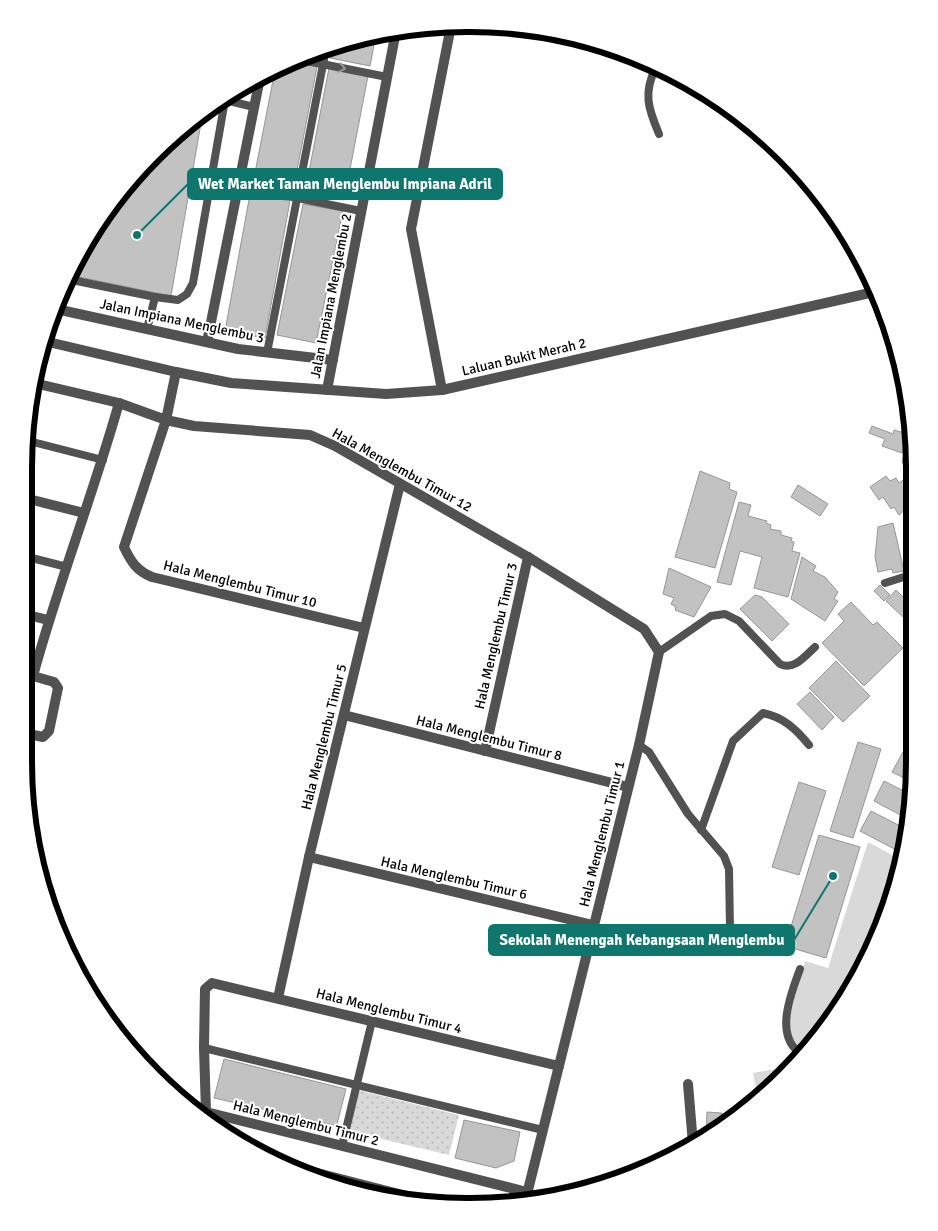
<svg xmlns="http://www.w3.org/2000/svg" width="938" height="1231" viewBox="0 0 938 1231" font-family="Signika,sans-serif">
<style>
.grass{fill:url(#grass-dots)}
.pitch{fill:#d9d9d9}
.building{fill:#c2c2c2;stroke:#969696}
.lines{fill:none;stroke-linecap:round;stroke-linejoin:round}
.service{stroke:#525252;stroke-width:8}
.minor{stroke:#525252;stroke-width:10}
.tertiary{stroke:#525252;stroke-width:10}
.oneway{stroke:#979797}
.labels{text-anchor:middle;dominant-baseline:central;stroke-width:4;stroke-linejoin:round;paint-order:stroke}
.street-label{font-size:14px;fill:#000;stroke:#fff}
.rim{fill:none;stroke:#000;stroke-width:6}
.leader{fill:none;stroke:#0f766e;stroke-width:2}
.callout-dot{fill:#0f766e;stroke:#fff;stroke-width:2}
.callout{fill:#0f766e;stroke:#0f766e;stroke-width:2}
.callout-label{font-size:15px;text-anchor:middle;font-weight:bold;fill:#fff}
</style>
<defs>
<pattern id="grass-dots" width="8" height="8" patternUnits="userSpaceOnUse" patternTransform="scale(1.25)"><rect width="8" height="8" fill="#d9d9d9"/><path d="M2 2h.1M6 6h.1" fill="none" stroke="#b8b8b8" stroke-width="1.8" stroke-linecap="round"/></pattern>
</defs>
<rect width="100%" height="100%" fill="#fff"/>
<polygon class="grass" points="357,1090 459,1115 449,1155 348,1131"/>
<g class="pitch">
<polygon points="868,842 900,859 880,932 839,1009 806,1050 800,1048 789,1033 790,1016 805,961 828,968"/>
<polygon points="793,1066 784,1077 758,1098 753,1073"/>
</g>
<g class="building">
<polygon points="376,34 370,66 330,58 332,48"/>
<polygon points="290,62 317,67 293,191 253,183 275,70"/>
<polygon points="329,68 368,76 344,200 305,192"/>
<polygon points="202,117 171,296 69,275 116,198"/>
<polygon points="250,194 290,201 265,338 225,331"/>
<polygon points="303,204 343,211 316,343 277,335"/>
<polygon points="872,426 893,434 894,430 908,434 902,453 882,446 885,439 869,433"/>
<polygon points="906,443 910,444 910,464 902,463"/>
<polygon points="700,471 730,483 729,489 737,492 715,568 675,557"/>
<polygon points="886,476 890,481 896,478 899,483 903,480 910,491 910,505 899,515 894,507 891,509 883,497 879,500 870,487"/>
<polygon points="798,485 828,504 820,516 791,497"/>
<polygon points="739,502 751,505 748,516 767,521 766,523 771,525 770,529 781,531 781,535 792,538 791,541 794,542 792,551 800,553 788,597 754,588 762,557 740,551 731,585 717,582"/>
<polygon points="893,523 904,571 893,573 892,569 878,572 875,557 878,527"/>
<polygon points="802,557 816,566 813,571 825,577 838,592 834,599 838,601 825,621 791,599"/>
<polygon points="669,568 711,587 694,617 675,610 676,607 671,604 674,598 663,594"/>
<polygon points="880,585 890,595 884,601 874,591"/>
<polygon points="896,590 910,604 910,614 905,619 886,601"/>
<polygon points="755,595 762,597 789,624 772,641 740,609"/>
<polygon points="851,602 873,625 877,622 903,648 864,686 822,643 844,621 838,614"/>
<polygon points="836,661 870,696 843,722 809,688"/>
<polygon points="810,692 834,717 822,730 797,704"/>
<polygon points="858,742 881,749 853,838 830,831"/>
<polygon points="903,752 910,756 910,781 892,772"/>
<polygon points="884,781 910,794 910,820 874,801"/>
<polygon points="799,782 826,791 799,875 772,867"/>
<polygon points="871,811 908,830 902,853 860,831"/>
<polygon points="819,835 860,847 826,958 785,946"/>
<polygon points="224,1059 346,1089 337,1124 333,1125 214,1098"/>
<polygon points="707,1112 722,1113 721,1125 725,1125 706,1137"/>
<polygon points="464,1120 520,1132 514,1161 496,1168 455,1158"/>
</g>
<g class="lines">
<g class="service">
<polyline points="297,59 387,77"/>
<path d="M656 67C643 93 648 108 659 134"/>
<polyline points="238,186 361,211"/>
<polyline points="67,279 155,297"/>
<polyline points="147,329 155,297 178,300 187,294 193,283 225,100 254,107"/>
<polyline points="267,353 326,49"/>
<polyline points="25,440 103,460"/>
<polyline points="24,556 67,567"/>
<polyline points="885,583 910,575"/>
<path d="M659 652 711 616 725 614 739 621 780 664C794 671 805 656 815 647"/>
<polyline points="639,745 649,752 688,814 724,856 729,869 730,929"/>
<path d="M701 830 733 741 763 713C783 717 796 729 809 745"/>
<path d="M800 969C791 994 773 1037 802 1054"/>
<polyline points="204,1048 543,1130"/>
<polyline points="342,1146 372,1021"/>
</g>
<g class="minor">
<polyline points="56,309 238,349 333,360"/>
<polyline points="44,341 176,372"/>
<polyline points="207,342 260,78"/>
<polyline points="327,390 396,31"/>
<polyline points="442,390 411,229 451,26"/>
<polyline points="25,498 84,513"/>
<polyline points="24,614 48,620"/>
<path d="M364 628 152 577C137 571 131 562 124 547L166 420 194 426 310 435 335 446 528 557 644 629 659 652 639 745 526 1198"/>
<polyline points="344,715 628,787"/>
<path d="M24 733 43 737 49 731 58 688 54 682 33 676C58 584 93 495 119 403"/>
<polyline points="485,751 528,557"/>
<polyline points="309,857 593,925"/>
<polyline points="278,998 309,857 400,484"/>
<polyline points="688,1084 693,1144"/>
<polyline points="527,1192 206,1112 204,1048 205,989 212,983 559,1066"/>
</g>
<g class="tertiary">
<polyline points="34,383 119,403 166,420 176,372 231,383 386,394 442,390 874,292"/>
<polyline points="290,1166 434,1203"/>
</g>
</g>
<defs><path id="oneway-chevron" d="M-2-3.5L2.5 0L-2 3.5" fill="none" stroke-width="1.6" stroke-linecap="round" stroke-linejoin="round" transform="scale(1.25)"/></defs>
<use class="oneway" href="#oneway-chevron" transform="translate(342 68) rotate(11)"/>
<g class="labels">
<g class="street-label">
<text transform="translate(331 296) rotate(-79)">Jalan Impiana Menglembu 2</text>
<text transform="translate(182 321) rotate(12)">Jalan Impiana Menglembu 3</text>
<text transform="translate(524 357) rotate(-13)">Laluan Bukit Merah 2</text>
<text transform="translate(402 470) rotate(29)">Hala Menglembu Timur 12</text>
<text transform="translate(240 584) rotate(14)">Hala Menglembu Timur 10</text>
<text transform="translate(496 636) rotate(-77)">Hala Menglembu Timur 3</text>
<text transform="translate(324 737) rotate(-76)">Hala Menglembu Timur 5</text>
<text transform="translate(489 738) rotate(14)">Hala Menglembu Timur 8</text>
<text transform="translate(602 834) rotate(-76)">Hala Menglembu Timur 1</text>
<text transform="translate(454 878) rotate(13)">Hala Menglembu Timur 6</text>
<text transform="translate(389 1011) rotate(14)">Hala Menglembu Timur 4</text>
<text transform="translate(306 1123) rotate(14)">Hala Menglembu Timur 2</text>
</g>
</g>
<path d="M0 0H938V1231H0ZM468 32H470A436 436 0 0 1 906 468V762A436 436 0 0 1 470 1198H468A436 436 0 0 1 32 762V468A436 436 0 0 1 468 32Z" fill="#fff" fill-rule="evenodd"/>
<path class="rim" d="M468 32H470A436 436 0 0 1 906 468V762A436 436 0 0 1 470 1198H468A436 436 0 0 1 32 762V468A436 436 0 0 1 468 32Z"/>
<path class="leader" d="M137 235L188 184M833 876L794 940"/>
<g class="callout-dot">
<circle cx="137" cy="235" r="5"/>
<circle cx="833" cy="876" r="5"/>
</g>
<g class="callout">
<rect x="188" y="169" width="314" height="30" rx="5"/>
<rect x="489" y="925" width="305" height="30" rx="5"/>
</g>
<g class="callout-label">
<text x="345" y="189">Wet Market Taman Menglembu Impiana Adril</text>
<text x="642" y="945">Sekolah Menengah Kebangsaan Menglembu</text>
</g>
</svg>
